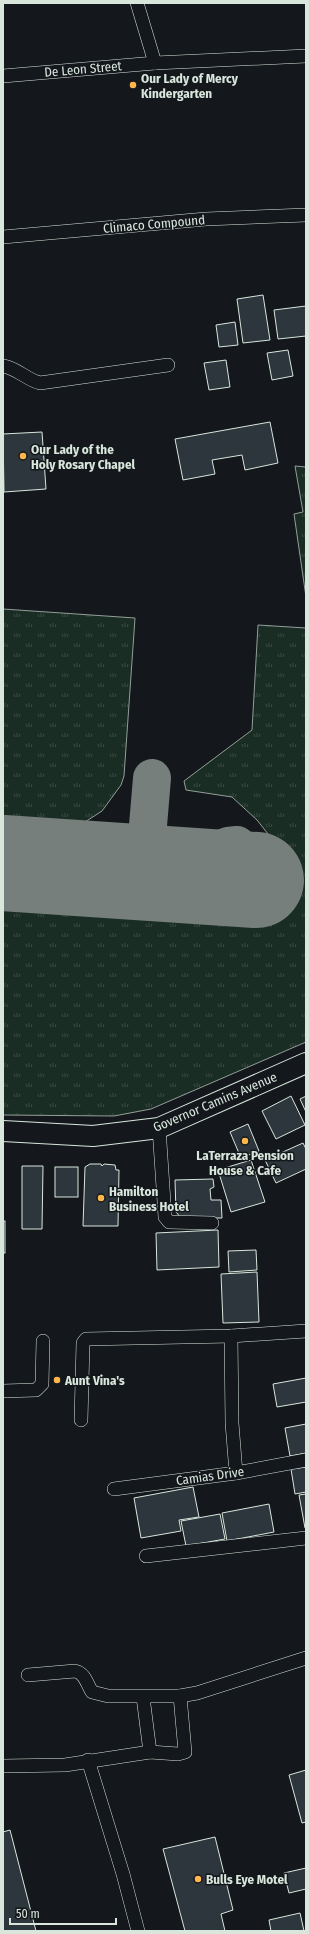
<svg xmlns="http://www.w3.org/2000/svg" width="309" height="1934" viewBox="0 0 309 1934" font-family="'Fira Sans Condensed',sans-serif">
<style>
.grass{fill:url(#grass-tufts);stroke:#939e99}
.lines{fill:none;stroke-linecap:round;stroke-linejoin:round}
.taxiway{stroke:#767f7c;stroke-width:38}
.runway{stroke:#767f7c;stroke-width:96}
.building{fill:#2c363c;stroke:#d8e6dc}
.minor-casing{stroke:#d8e6dc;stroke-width:14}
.primary-casing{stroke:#d8e6dc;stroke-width:22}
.minor{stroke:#14181c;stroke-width:13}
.primary{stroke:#14181c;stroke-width:20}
.poi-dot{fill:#ffb74d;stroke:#14181c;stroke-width:1.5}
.labels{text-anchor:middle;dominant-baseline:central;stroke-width:3;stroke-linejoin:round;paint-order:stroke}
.street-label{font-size:13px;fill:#d8e6dc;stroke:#14181c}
.poi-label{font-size:13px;font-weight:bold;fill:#d8e6dc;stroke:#14181c;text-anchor:start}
</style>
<defs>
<pattern id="grass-tufts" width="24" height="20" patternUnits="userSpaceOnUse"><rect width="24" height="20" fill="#1a2d24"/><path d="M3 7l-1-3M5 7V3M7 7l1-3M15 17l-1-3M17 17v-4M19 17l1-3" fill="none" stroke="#3b4b43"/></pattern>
</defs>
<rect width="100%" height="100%" fill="#14181c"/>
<g class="grass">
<polygon points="295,466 306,467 306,597 294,514 303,512"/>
<polygon points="3,609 135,618 124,776 121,785 102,811 85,822 3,816"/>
<polygon points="258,625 306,628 306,1042 151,1109 114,1116 3,1115 3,905 259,921 268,834 257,820 232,797 186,790 184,781 252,730"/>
</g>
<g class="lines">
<g class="taxiway">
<polyline points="144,873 152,778"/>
<path d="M155 873 228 846 237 845C250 858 242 889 226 898 222 901 215 901 210 902L174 875"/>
</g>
<polyline class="runway" points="3,863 256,880"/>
</g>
<g class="building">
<polygon points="263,295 270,340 243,343 237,299"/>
<polygon points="306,306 306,336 278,339 274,310"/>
<polygon points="235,322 238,345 219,347 216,325"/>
<polygon points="288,350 293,376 272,380 267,353"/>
<polygon points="226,360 230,387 209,390 204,363"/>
<polygon points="270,422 278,463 245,470 242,455 212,460 215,474 183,480 175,439"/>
<polygon points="42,432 46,489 4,492 3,434"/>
<polygon points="291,1096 305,1125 276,1139 262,1111"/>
<polygon points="306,1096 306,1112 300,1099"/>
<polygon points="248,1124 259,1151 241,1158 230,1132"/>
<polygon points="303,1143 306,1149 306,1169 276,1183 265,1160"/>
<polygon points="251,1160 265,1202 231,1212 218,1170"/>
<polygon points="90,1164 101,1164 102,1166 104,1164 115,1165 116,1170 119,1170 118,1226 83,1226 85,1167"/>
<polygon points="22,1166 43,1166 42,1229 22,1229"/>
<rect x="55" y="1167" width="23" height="30"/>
<polygon points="213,1179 214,1187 210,1189 211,1200 221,1200 222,1218 181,1218 176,1212 175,1180"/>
<rect x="3" y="1221" width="2" height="32"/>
<polygon points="218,1230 219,1267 157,1270 156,1233"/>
<polygon points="256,1250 257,1270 229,1272 228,1251"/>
<polygon points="257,1272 259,1322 223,1323 221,1274"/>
<polygon points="306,1378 306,1402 277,1407 273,1384"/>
<polygon points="306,1424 306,1453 290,1456 285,1428"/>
<polygon points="306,1467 306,1492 295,1494 291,1469"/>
<polygon points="193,1487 199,1517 179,1520 181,1531 141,1538 134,1498"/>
<polygon points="306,1494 306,1528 305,1528 299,1495"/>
<polygon points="269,1504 274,1532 227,1541 222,1513"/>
<polygon points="220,1514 225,1539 186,1546 181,1521"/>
<polygon points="306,1770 306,1822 302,1823 289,1775"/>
<polygon points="10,1830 36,1931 3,1931 3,1832"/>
<polygon points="215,1837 233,1910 221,1914 225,1931 185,1931 163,1849"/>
<polygon points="306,1868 306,1889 289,1893 284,1873"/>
<polygon points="300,1913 304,1931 271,1931 269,1920"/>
</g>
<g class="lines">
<defs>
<g id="minor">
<polyline points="137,3 155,63"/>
<polyline points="3,76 155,63 306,56"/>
<polyline points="3,237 206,219 306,215"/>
<path d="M3 366C17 368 27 380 40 383L168 365"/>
<polyline points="159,1128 165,1217 169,1222 212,1223"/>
<polyline points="231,1336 232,1423 236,1473"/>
<polyline points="3,1391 36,1390 42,1384 43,1341"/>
<polyline points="81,1420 83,1343 86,1339 231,1336 306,1331"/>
<polyline points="114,1489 236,1473 306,1460"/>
<polyline points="146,1556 306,1538"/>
<path d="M28 1675 75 1671C85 1673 87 1684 92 1692L108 1696H180"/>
<polyline points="143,1697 150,1752"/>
<polyline points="88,1760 123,1874 138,1931"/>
<polyline points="3,1766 65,1765 150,1752 178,1754 185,1752 180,1696 197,1693 306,1658"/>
</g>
<polyline id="primary" points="3,1131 93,1136 159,1128 306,1063"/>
</defs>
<use href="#minor" class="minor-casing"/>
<use href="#primary" class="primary-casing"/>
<use href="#minor" class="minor"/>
<use href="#primary" class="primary"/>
</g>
<g class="poi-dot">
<circle cx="133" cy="85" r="4"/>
<circle cx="23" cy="456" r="4"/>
<circle cx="245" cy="1141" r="4"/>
<circle cx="101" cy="1198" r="4"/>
<circle cx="57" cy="1380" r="4"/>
<circle cx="198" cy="1879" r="4"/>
</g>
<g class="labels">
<g class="street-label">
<text transform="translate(83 69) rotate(-5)">De Leon Street</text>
<text transform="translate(154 224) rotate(-5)">Climaco Compound</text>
<text transform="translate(215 1102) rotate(-23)">Governor Camins Avenue</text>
<text transform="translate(210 1476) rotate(-8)">Camias Drive</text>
</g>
<g class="poi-label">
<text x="141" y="78">Our Lady of Mercy<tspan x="141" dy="15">Kindergarten</tspan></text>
<text x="31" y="449">Our Lady of the<tspan x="31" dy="15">Holy Rosary Chapel</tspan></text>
<text x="245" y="1155" text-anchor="middle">LaTerraza Pension<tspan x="245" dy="15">House &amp; Cafe</tspan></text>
<text x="109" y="1191">Hamilton<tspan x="109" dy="15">Business Hotel</tspan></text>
<text x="65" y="1380">Aunt Vina's</text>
<text x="206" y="1879">Bulls Eye Motel</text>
</g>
</g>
<rect width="309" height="1934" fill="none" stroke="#d8e6dc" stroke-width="8"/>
<path d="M10 1918v6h106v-6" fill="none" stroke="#d8e6dc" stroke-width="2"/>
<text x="16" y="1918" font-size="12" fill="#d8e6dc" stroke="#14181c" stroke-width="3" paint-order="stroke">50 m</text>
</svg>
